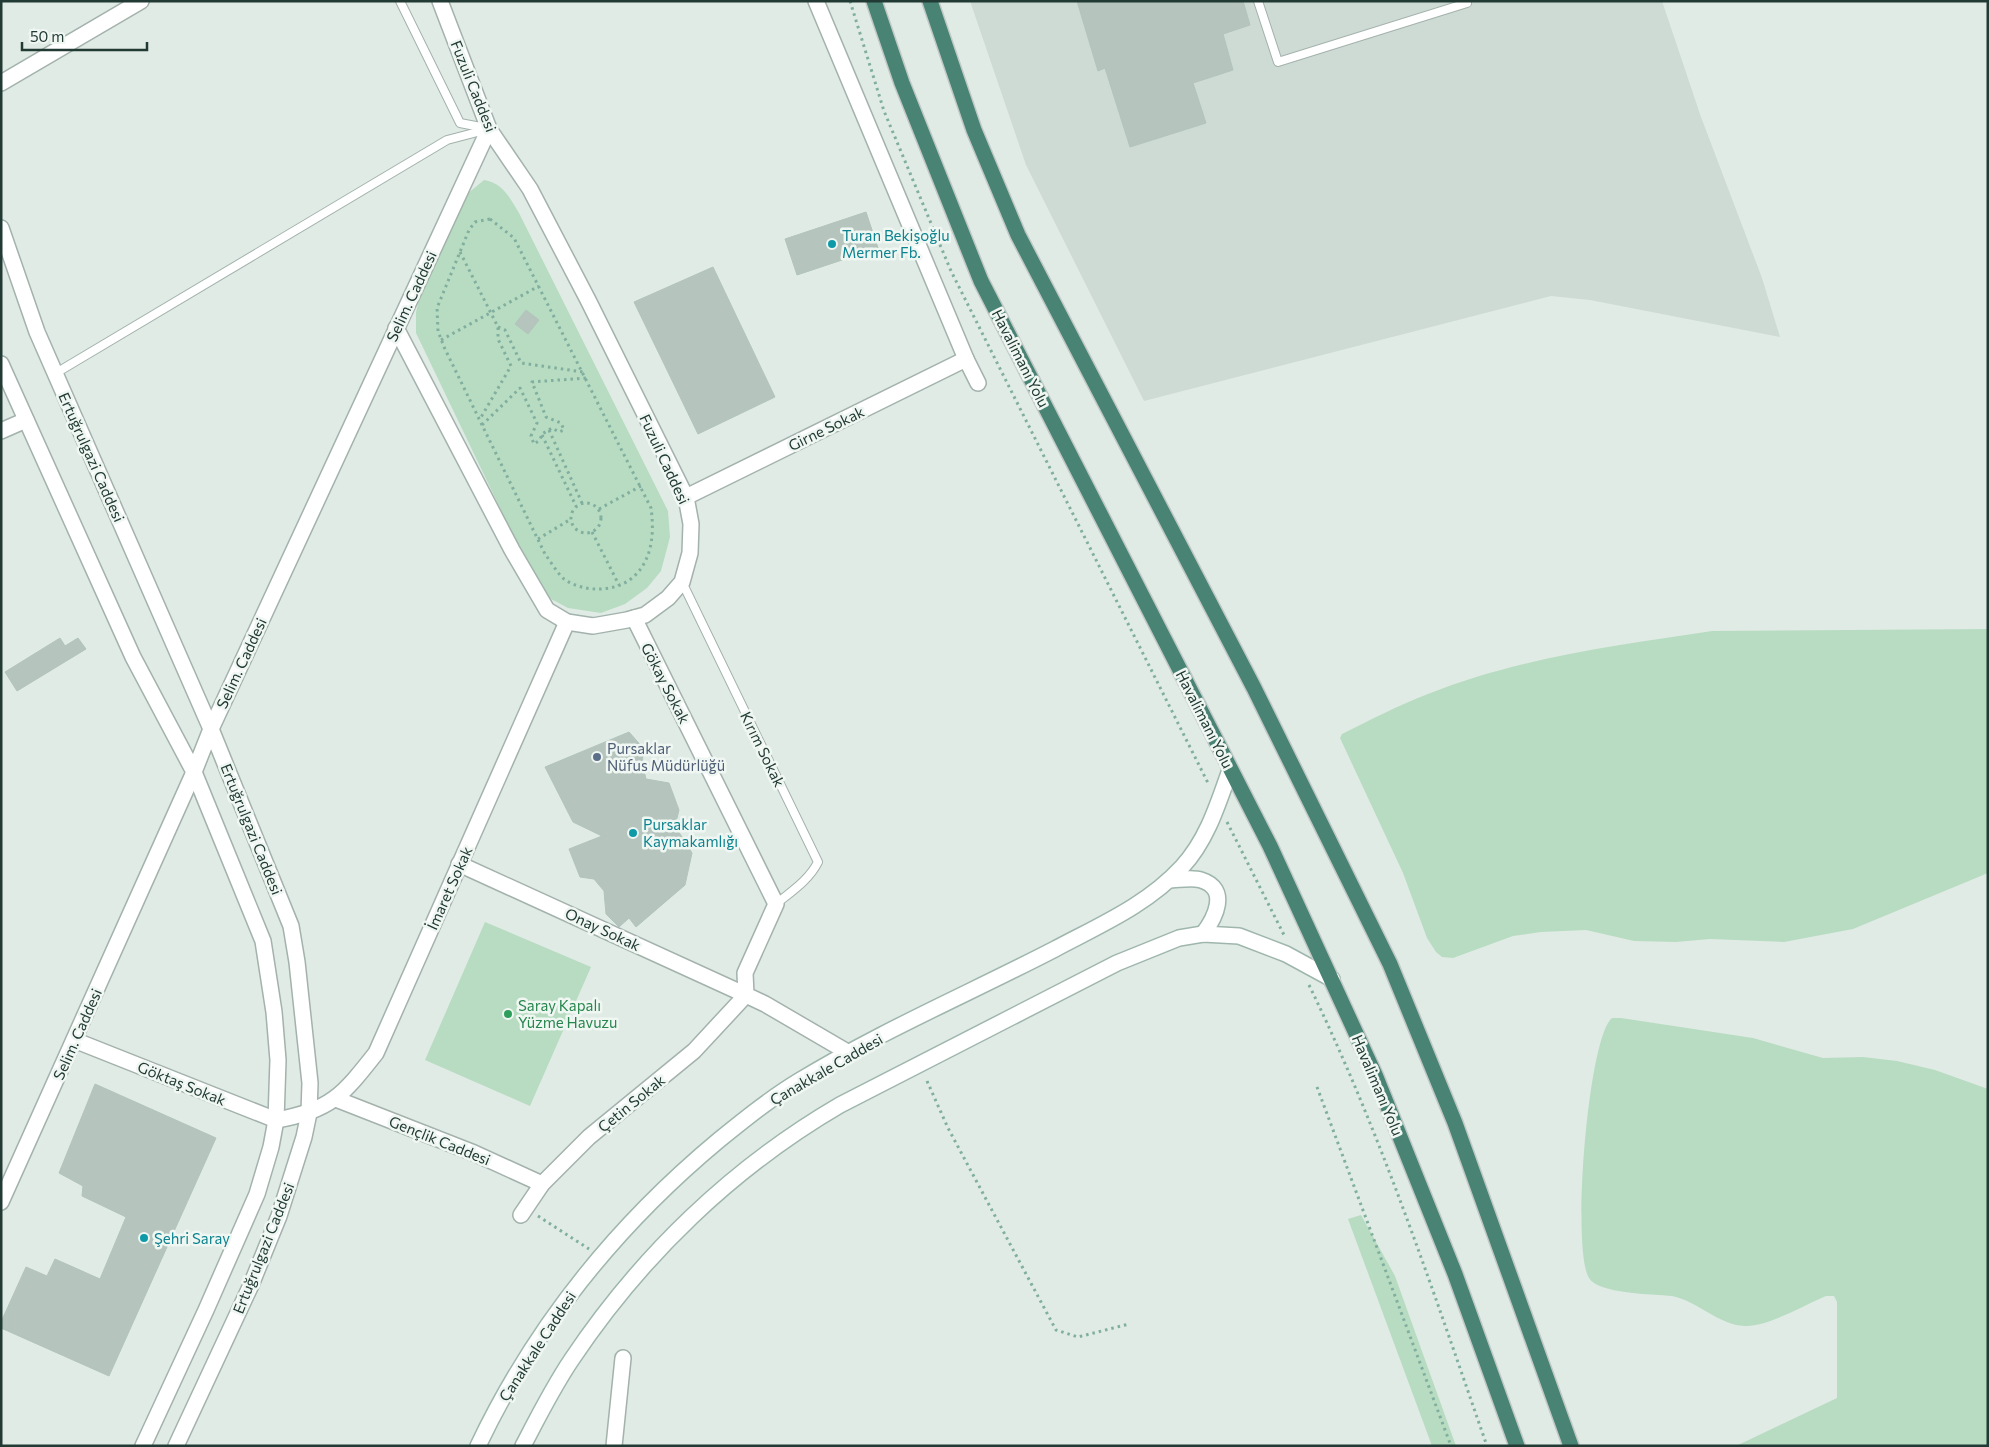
<svg xmlns="http://www.w3.org/2000/svg" width="1989" height="1447" viewBox="0 0 1989 1447" font-family="Commissioner,sans-serif">
<style>
.built{fill:#cedad4}
.green{fill:#b8dcc1}
.building{fill:#b5c5be;stroke:#b2c4bc}
.lines{fill:none;stroke-linecap:round;stroke-linejoin:round}
.service-casing{stroke:#a3b2ac;stroke-width:10}
.minor-casing{stroke:#a3b2ac;stroke-width:18}
.tertiary-casing{stroke:#a3b2ac;stroke-width:18}
.secondary-casing{stroke:#9fb6ad;stroke-width:18}
.trunk-casing{stroke:#c1c8c6;stroke-width:18}
.path{stroke:#80ae9f;stroke-width:3;stroke-dasharray:2.5 4;stroke-linecap:butt}
.service{stroke:#fff;stroke-width:8}
.minor{stroke:#fff;stroke-width:15}
.tertiary{stroke:#fff;stroke-width:15}
.secondary{stroke:#fff;stroke-width:15}
.trunk{stroke:#488374;stroke-width:15}
.culture-dot{fill:#0f9aa8;stroke:#f0f7f3;stroke-width:2}
.service-dot{fill:#5c6f8a;stroke:#f0f7f3;stroke-width:2}
.leisure-dot{fill:#2e9e5b;stroke:#f0f7f3;stroke-width:2}
.labels{text-anchor:middle;dominant-baseline:central;stroke-width:5;stroke-linejoin:round;paint-order:stroke}
.street-label{font-size:15px;fill:#213a33;stroke:#f0f7f3}
.culture-label{font-size:15px;fill:#0d838f;stroke:#f0f7f3;text-anchor:start}
.service-label{font-size:15px;fill:#4e5e75;stroke:#f0f7f3;text-anchor:start}
.leisure-label{font-size:15px;fill:#27864d;stroke:#f0f7f3;text-anchor:start}
</style>
<rect width="100%" height="100%" fill="#e0ebe5"/>
<polygon class="built" points="970,1 1662,1 1701,117 1762,278 1780,337 1590,300 1551,296 1144,401 1026,165"/>
<g class="green">
<path d="M484 180C503 183 509 197 519 213L668 511 670 537 661 571 647 588 625 604 601 613 568 608 551 599 535 581 416 333V312L421 292 460 200Z"/>
<path d="M1988 629V873L1853 929 1784 942 1710 939 1676 942 1634 941 1586 930 1541 932 1513 936 1453 958 1442 957 1436 952 1427 938 1403 873 1340 738 1342 734C1370 720 1399 705 1428 694 1517 658 1618 645 1712 631Z"/>
<polygon points="485,922 591,967 530,1106 425,1060"/>
<path d="M1612 1018H1621L1753 1038 1823 1058 1863 1057 1897 1061 1935 1070 1988 1089V1446H1736L1837 1398V1302L1834 1296H1826C1804 1305 1768 1327 1745 1326 1718 1325 1698 1301 1672 1296 1653 1294 1598 1294 1589 1278 1571 1249 1588 1037 1612 1018Z"/>
<polygon points="1361,1215 1395,1276 1456,1446 1432,1446 1348,1219"/>
</g>
<g class="building">
<polygon points="1077,1 1243,1 1250,25 1223,34 1233,70 1193,83 1206,123 1130,147 1105,68 1098,71"/>
<polygon points="866,212 878,248 797,275 785,239"/>
<polygon points="713,267 775,397 698,434 634,302"/>
<polygon points="526,310 539,320 528,334 515,324"/>
<polygon points="60,638 65,646 78,638 86,649 17,691 5,672"/>
<polygon points="629,732 644,749 642,762 646,779 669,783 679,810 675,826 692,853 685,885 636,927 629,918 619,927 606,914 604,891 594,879 580,877 569,849 602,836 573,822 545,767"/>
<polygon points="95,1084 216,1138 109,1376 1,1328 1,1322 26,1267 47,1276 55,1259 100,1279 126,1217 82,1196 83,1186 59,1173"/>
</g>
<g class="lines">
<defs>
<g id="service">
<polyline points="400,1 460,123 486,128"/>
<polyline points="1258,1 1278,62 1467,3 1466,1"/>
<polyline points="56,373 447,140 489,129"/>
<path d="M682 582 818 862C809 880 792 891 776 904"/>
</g>
<g id="minor">
<polyline points="816,1 966,359 978,383"/>
<polyline points="1,83 141,1"/>
<polyline points="396,328 512,550 547,610 567,622 593,626 627,620 645,615 668,598 682,582 690,553 691,524 686,497 588,300 530,189 489,129 440,1"/>
<polyline points="1,431 26,420"/>
<polyline points="686,497 966,359"/>
<polyline points="634,618 776,904 745,973 746,995 765,1004 849,1053"/>
<polyline points="459,864 746,995 694,1051 589,1137 542,1184 521,1215"/>
<path d="M74 1040 276 1120C330 1111 343 1095 376 1053L567 622"/>
<polyline points="336,1099 474,1153 542,1184"/>
<polyline points="1,1202 194,772 211,729 489,129"/>
<polyline points="614,1446 623,1358"/>
</g>
<g id="tertiary">
<polyline points="1,228 37,332 211,729 291,926 297,962 310,1083 309,1113 304,1137 279,1216 251,1285 176,1446"/>
<polyline points="1,364 133,657 194,772 263,941 274,1012 278,1060 276,1120 271,1147 257,1194 206,1310 143,1446"/>
</g>
<g id="secondary">
<path d="M1169 880C1178 880 1192 877 1201 880 1230 889 1215 918 1203 934"/>
<path d="M478 1446C535 1326 618 1224 719 1140 745 1119 771 1098 799 1081 881 1031 970 993 1055 949 1100 925 1147 905 1182 867 1207 840 1218 804 1230 770"/>
<path d="M523 1446C538 1417 553 1387 572 1359 641 1256 732 1168 840 1105L1117 963 1179 938 1203 934 1239 936 1286 954 1332 979"/>
</g>
<g id="trunk">
<polyline points="874,1 902,83 981,281 1270,846 1376,1077 1455,1274 1517,1446"/>
<polyline points="930,1 974,130 1018,235 1254,688 1390,964 1455,1123 1571,1446"/>
</g>
</defs>
<use href="#service" class="service-casing"/>
<use href="#minor" class="minor-casing"/>
<use href="#tertiary" class="tertiary-casing"/>
<use href="#secondary" class="secondary-casing"/>
<use href="#trunk" class="trunk-casing"/>
<g class="path">
<polyline points="850,1 884,111 951,271 1209,785"/>
<path d="M490 219 514 238 651 508C654 529 653 554 639 571 622 593 585 594 564 579 557 573 551 562 545 554L444 347 438 331 437 308 469 230 475 222Z"/>
<polyline points="460,252 498,327 498,339 511,366 480,419"/>
<polyline points="498,327 505,330 521,363 583,372"/>
<polyline points="441,340 539,286"/>
<polyline points="482,425 520,388 537,423 531,436 534,444 540,440 542,434 552,428 559,432 564,430 561,423 546,417 532,382 586,378"/>
<polyline points="549,430 582,503"/>
<polyline points="542,435 576,506"/>
<circle cx="586" cy="518" r="15"/>
<polyline points="599,509 641,486"/>
<polyline points="592,532 619,585"/>
<polyline points="538,539 571,519"/>
<polyline points="1227,822 1285,937"/>
<path d="M1309 985C1381 1133 1433 1291 1487 1446"/>
<polyline points="927,1081 948,1128 1056,1330 1078,1337 1129,1324"/>
<polyline points="1317,1087 1451,1446"/>
<polyline points="538,1216 589,1249"/>
</g>
<use href="#service" class="service"/>
<use href="#minor" class="minor"/>
<use href="#tertiary" class="tertiary"/>
<use href="#secondary" class="secondary"/>
<use href="#trunk" class="trunk"/>
</g>
<g class="culture-dot">
<circle cx="832" cy="244" r="5"/>
<circle cx="633" cy="833" r="5"/>
<circle cx="144" cy="1238" r="5"/>
</g>
<circle class="service-dot" cx="597" cy="757" r="5"/>
<circle class="leisure-dot" cx="508" cy="1014" r="5"/>
<g class="labels">
<g class="street-label">
<text transform="translate(474 86) rotate(68)">Fuzuli Caddesi</text>
<text transform="translate(411 296) rotate(-65)">Selim. Caddesi</text>
<text transform="translate(1021 358) rotate(63)">Havalimanı Yolu</text>
<text transform="translate(826 428) rotate(-26)">Girne Sokak</text>
<text transform="translate(92 457) rotate(66)">Ertuğrulgazi Caddesi</text>
<text transform="translate(665 459) rotate(65)">Fuzuli Caddesi</text>
<text transform="translate(241 663) rotate(-65)">Selim. Caddesi</text>
<text transform="translate(666 683) rotate(63)">Gökay Sokak</text>
<text transform="translate(1205 719) rotate(63)">Havalimanı Yolu</text>
<text transform="translate(763 749) rotate(64)">Kırım Sokak</text>
<text transform="translate(252 829) rotate(68)">Ertuğrulgazi Caddesi</text>
<text transform="translate(449 888) rotate(-66)">İmaret Sokak</text>
<text transform="translate(603 929) rotate(25)">Onay Sokak</text>
<text transform="translate(77 1034) rotate(-66)">Selim. Caddesi</text>
<text transform="translate(826 1069) rotate(-30)">Çanakkale Caddesi</text>
<text transform="translate(182 1083) rotate(22)">Göktaş Sokak</text>
<text transform="translate(1378 1085) rotate(67)">Havalimanı Yolu</text>
<text transform="translate(631 1103) rotate(-39)">Çetin Sokak</text>
<text transform="translate(440 1140) rotate(22)">Gençlik Caddesi</text>
<text transform="translate(263 1248) rotate(-68)">Ertuğrulgazi Caddesi</text>
<text transform="translate(537 1346) rotate(-57)">Çanakkale Caddesi</text>
</g>
<g class="culture-label">
<text x="842" y="235">Turan Bekişoğlu<tspan x="842" dy="17">Mermer Fb.</tspan></text>
<text x="643" y="824">Pursaklar<tspan x="643" dy="17">Kaymakamlığı</tspan></text>
<text x="154" y="1238">Şehri Saray</text>
</g>
<g class="service-label">
<text x="607" y="748">Pursaklar<tspan x="607" dy="17">Nüfus Müdürlüğü</tspan></text>
</g>
<g class="leisure-label">
<text x="518" y="1005">Saray Kapalı<tspan x="518" dy="17">Yüzme Havuzu</tspan></text>
</g>
</g>
<rect width="1989" height="1447" fill="none" stroke="#213a33" stroke-width="5"/>
<path d="M22 42v8h125v-8" fill="none" stroke="#213a33" stroke-width="2.5"/>
<text x="30" y="42" font-size="15" fill="#213a33" stroke="#f0f7f3" stroke-width="4" paint-order="stroke">50 m</text>
</svg>
